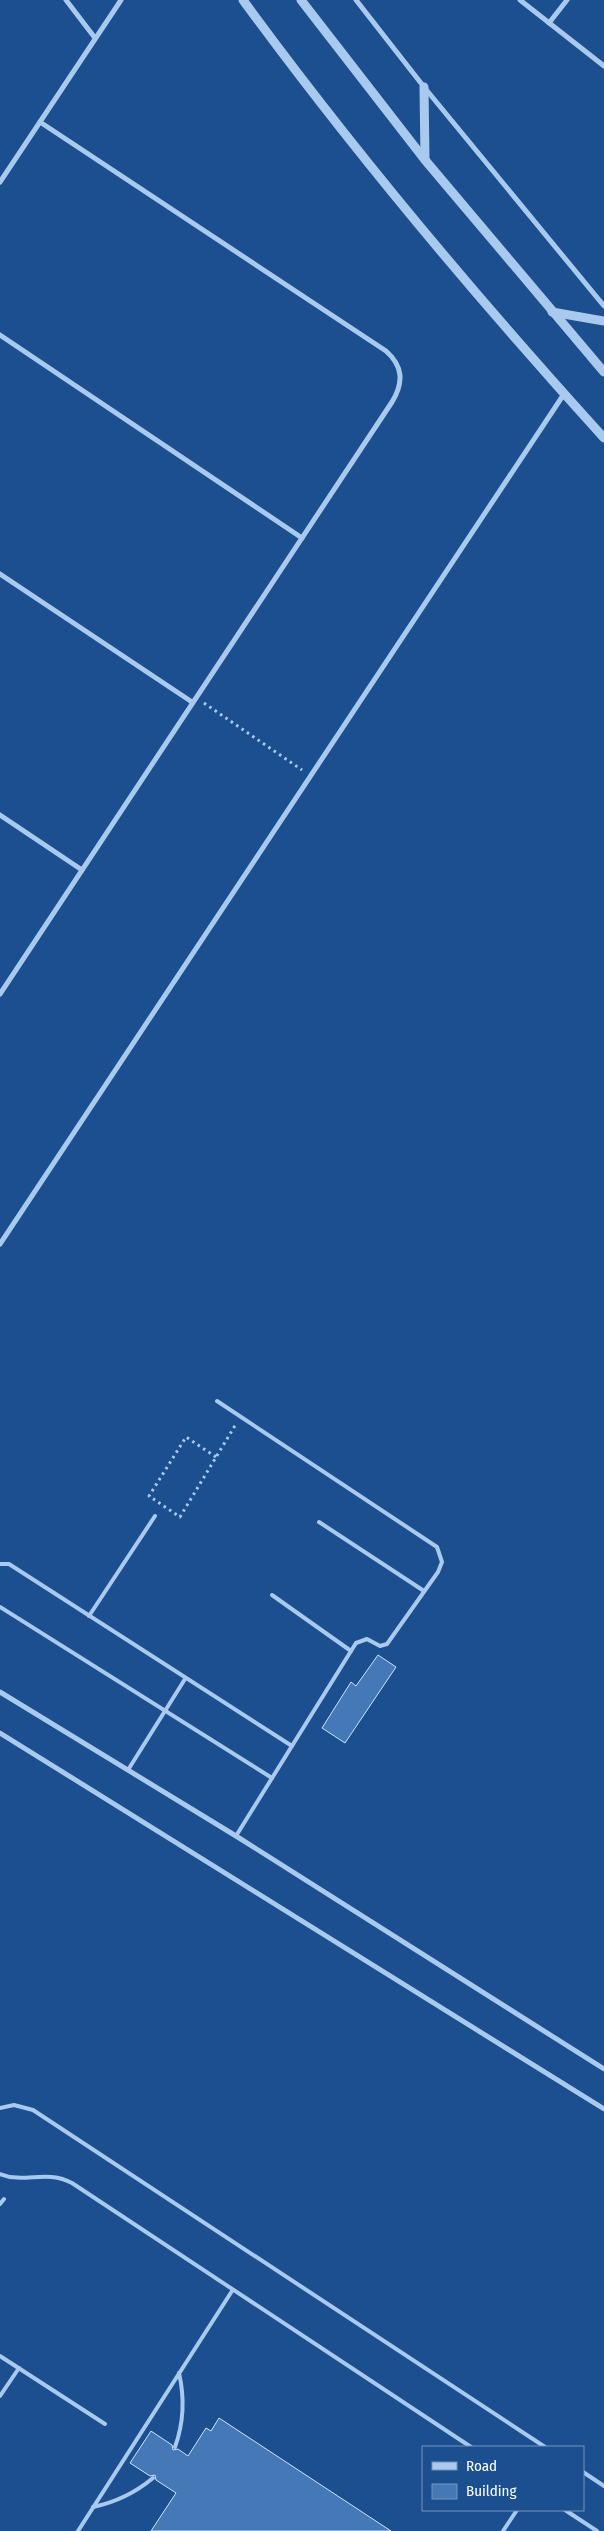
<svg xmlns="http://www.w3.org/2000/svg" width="604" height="2531" viewBox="0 0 604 2531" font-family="'Fira Sans Condensed',sans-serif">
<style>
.building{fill:#4478b7;stroke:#cfe3fa}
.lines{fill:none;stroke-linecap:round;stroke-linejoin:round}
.path{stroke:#a9c9ee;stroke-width:3;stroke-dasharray:2.5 4;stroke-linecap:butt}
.service{stroke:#a9c9ee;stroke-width:4}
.minor{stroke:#a9c9ee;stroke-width:5}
.tertiary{stroke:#a9c9ee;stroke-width:9}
</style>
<rect width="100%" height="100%" fill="#1b4f8f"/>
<g class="building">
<polygon points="378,1655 396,1667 345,1743 322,1728 351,1682 356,1686"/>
<polygon points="219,2418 391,2531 151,2531 176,2493 156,2480 155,2475 150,2476 130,2463 151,2431 172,2445 173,2450 178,2449 188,2456 206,2428 211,2431"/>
</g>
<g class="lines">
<g class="path">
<polyline points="204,703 302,770"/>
<polyline points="216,1457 186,1437 149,1496 180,1517 236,1424"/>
</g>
<g class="service">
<polyline points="217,1401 437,1547 442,1562 438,1572 387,1644 380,1646 367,1639 356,1643 236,1836"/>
<polyline points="319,1522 424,1591"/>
<polyline points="0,1564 9,1564 292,1746"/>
<polyline points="272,1595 351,1651"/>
<polyline points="0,1607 272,1778"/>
<polyline points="89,1616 155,1516"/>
<polyline points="128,1770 185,1679"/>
<polyline points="0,2108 14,2105 33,2110 545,2447"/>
<path d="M0 2174C25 2184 46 2169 72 2183L471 2447"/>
<polyline points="0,2204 4,2199"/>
<polyline points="0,2356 105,2424"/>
<polyline points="0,2396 19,2368"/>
<path d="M175 2447C184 2422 185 2399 179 2373"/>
<polyline points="583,2472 604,2486"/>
<path d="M93 2507C117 2502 135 2493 153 2478"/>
<polyline points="565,2510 597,2531"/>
<polyline points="78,2531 232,2291"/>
<polyline points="503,2531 517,2510"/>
</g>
<g class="minor">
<polyline points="66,0 95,38"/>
<polyline points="356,0 424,87 604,306"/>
<polyline points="520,0 604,66"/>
<polyline points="549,23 567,0"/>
<polyline points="0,182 121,0"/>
<polyline points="0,335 302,538"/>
<polyline points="0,574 192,702"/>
<polyline points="0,815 82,870"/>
<path d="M0 994 392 402C404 382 403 366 386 351L40 122"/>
<polyline points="0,1244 564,394"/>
<polyline points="0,1692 236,1836 604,2069"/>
<polyline points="0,1733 604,2109"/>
</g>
<g class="tertiary">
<path d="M243 0C355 153 477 298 604 438"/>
<polyline points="301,0 425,160 604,372"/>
<polyline points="424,87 425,159"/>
<polyline points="552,312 604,321"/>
</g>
</g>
<rect x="422" y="2446" width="162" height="65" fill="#1b4f8f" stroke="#7695bc"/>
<rect x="432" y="2462" width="25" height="8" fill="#a9c9ee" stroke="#7695bc"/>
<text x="466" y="2471" font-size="15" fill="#ffffff">Road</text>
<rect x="432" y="2484" width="25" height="15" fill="#4478b7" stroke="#7695bc"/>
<text x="466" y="2496" font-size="15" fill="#ffffff">Building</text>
</svg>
